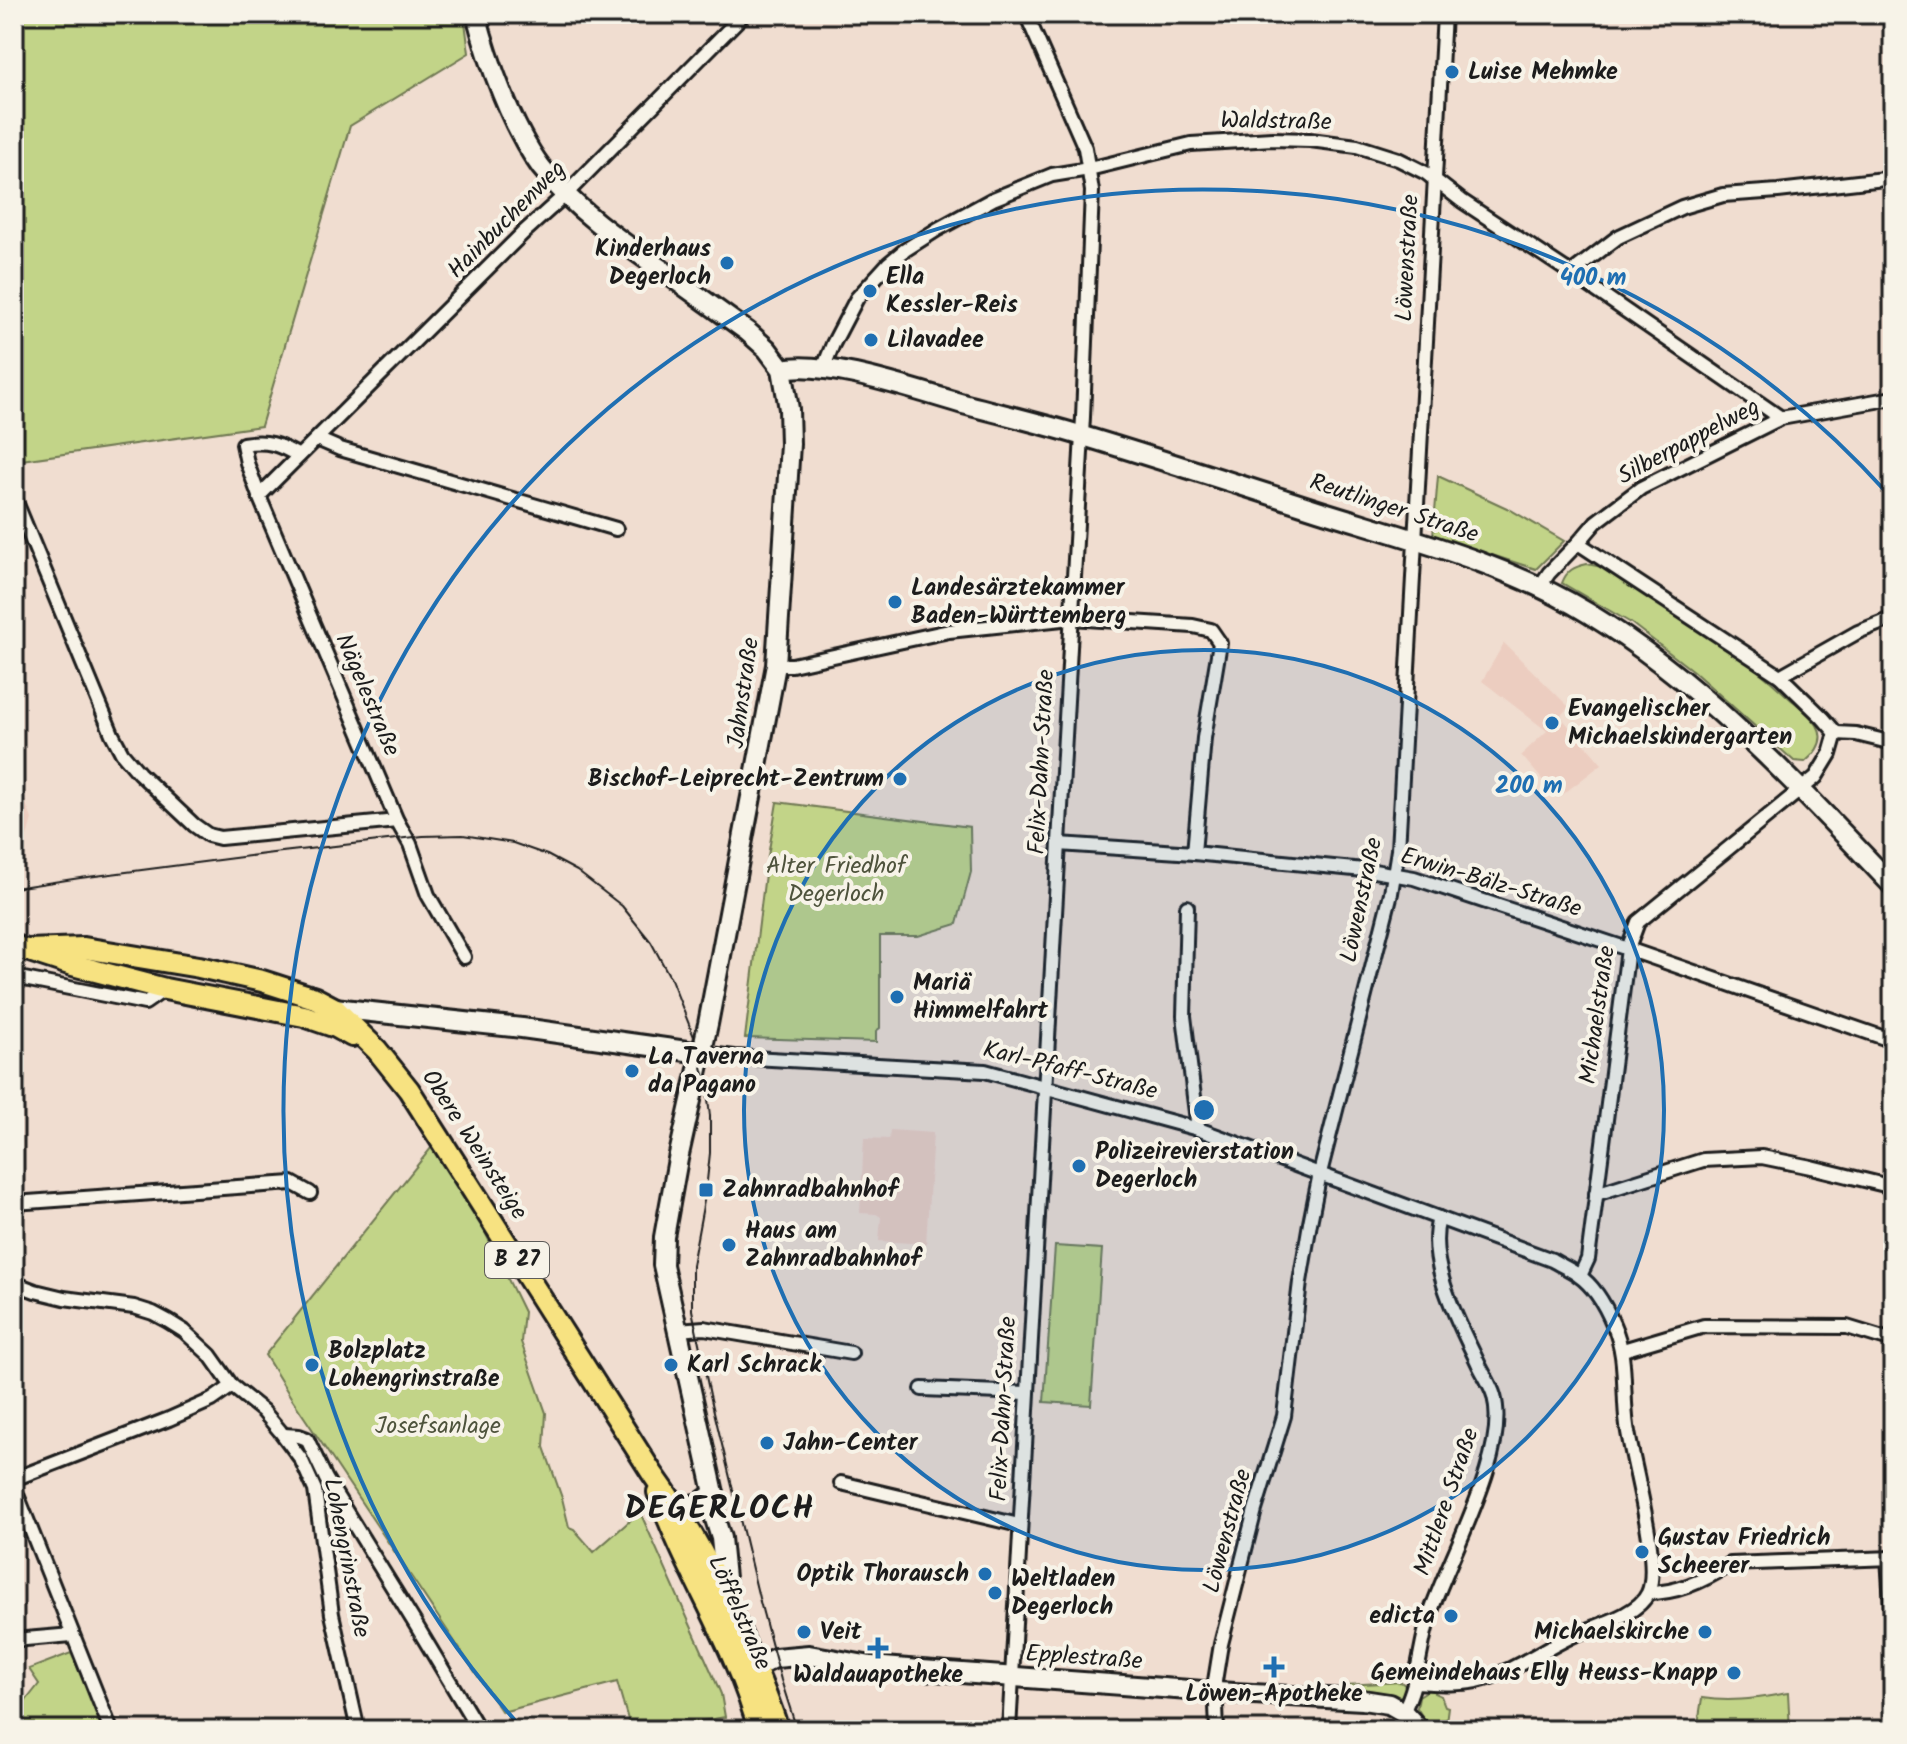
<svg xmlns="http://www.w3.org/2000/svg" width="1907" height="1744" viewBox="0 0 1907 1744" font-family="Kalam,sans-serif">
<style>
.built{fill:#eccdc0}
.green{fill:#c2d488;stroke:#6f7852;stroke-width:2}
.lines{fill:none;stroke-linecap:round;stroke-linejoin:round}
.street-casing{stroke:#1c1c1c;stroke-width:18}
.secondary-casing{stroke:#1c1c1c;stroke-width:24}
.primary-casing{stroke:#1c1c1c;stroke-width:26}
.street{stroke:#f7f3e8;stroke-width:12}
.secondary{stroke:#f7f3e8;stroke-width:18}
.primary{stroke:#f7e281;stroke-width:20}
.tram{stroke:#1c1c1c;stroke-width:2}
.ring{fill:none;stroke:#1f6fb2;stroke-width:4}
.poi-dot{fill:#1f6fb2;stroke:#f7f3e8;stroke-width:3}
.labels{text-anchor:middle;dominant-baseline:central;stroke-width:8;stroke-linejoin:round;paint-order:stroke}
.shield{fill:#f7f3e8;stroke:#5e5c59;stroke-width:2}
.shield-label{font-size:22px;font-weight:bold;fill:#1c1c1c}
.poi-label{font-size:24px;font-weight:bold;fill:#1c1c1c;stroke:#f7f3e8;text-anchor:start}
.street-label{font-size:24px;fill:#1c1c1c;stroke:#f7f3e8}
.park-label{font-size:24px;fill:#4e533c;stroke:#f7f3e8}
.district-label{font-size:32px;font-weight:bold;letter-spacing:2px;fill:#1c1c1c;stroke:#f7f3e8}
.centre{fill:#1f6fb2;stroke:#f7f3e8;stroke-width:4}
.ring-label{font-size:24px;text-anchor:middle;font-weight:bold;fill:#1f6fb2;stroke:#f7f3e8;stroke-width:8;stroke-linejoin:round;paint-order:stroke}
</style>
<rect width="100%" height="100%" fill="#f0ddd0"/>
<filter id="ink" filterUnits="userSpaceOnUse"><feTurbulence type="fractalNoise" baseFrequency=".0125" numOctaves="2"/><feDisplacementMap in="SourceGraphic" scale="16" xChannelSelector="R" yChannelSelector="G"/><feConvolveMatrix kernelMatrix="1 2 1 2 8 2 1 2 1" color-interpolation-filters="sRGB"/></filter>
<g filter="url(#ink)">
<g class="built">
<polygon points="1504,643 1569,707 1560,716 1602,764 1558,798 1521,755 1547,731 1482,681"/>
<polygon points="14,773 32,819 19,865 14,866"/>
<polygon points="890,1130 933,1133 926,1244 879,1241 881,1217 876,1214 860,1213 864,1138 889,1139"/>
</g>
<g class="green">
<polygon points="14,14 464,14 469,53 350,126 261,426 14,461"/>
<polygon points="1438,476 1509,509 1564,541 1536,569 1433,536"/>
<path d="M1587 564 1602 567C1665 607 1731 644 1786 695 1796 704 1810 714 1817 725 1826 740 1816 753 1805 762L1794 761 1693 671 1631 623 1562 583C1567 570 1574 567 1587 564Z"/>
<polygon points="777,802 970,827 971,872 957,924 918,936 880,936 880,1028 876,1031 876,1042 745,1038 765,874"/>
<polygon points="439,1138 524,1312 521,1342 546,1413 544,1447 562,1498 569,1527 574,1529 594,1552 640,1512 715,1680 721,1694 725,1717 653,1730 631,1730 617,1682 502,1712 292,1399 265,1355"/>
<polygon points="1055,1246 1102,1249 1091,1405 1044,1402"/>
<polygon points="71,1653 107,1730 14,1730 14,1716 39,1684 29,1669"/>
<polygon points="1401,1682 1407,1687 1401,1696 1397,1697 1374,1691 1345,1689 1345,1685"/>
<polygon points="1430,1689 1435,1689 1434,1693 1441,1696 1445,1706 1448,1707 1446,1722 1443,1721 1442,1730 1431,1730 1417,1708 1419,1696"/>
<path d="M1788 1693 1790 1730H1697L1702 1698C1733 1703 1757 1698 1788 1693Z"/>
</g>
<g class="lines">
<defs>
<g id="street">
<polyline points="1571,273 1618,237 1682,207 1723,195 1778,191 1893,178"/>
<polyline points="823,369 833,344 857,298 888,264 905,250 938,229 993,199 1052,175 1089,169 1191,144 1272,139 1310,140 1357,146 1398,159 1426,173 1462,201 1571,273 1781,418"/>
<polyline points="317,439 340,449 616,529"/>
<path d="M299 456C278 444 268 440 243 444L247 463 259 496 397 821 410 844 428 895 464 957"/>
<polyline points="259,496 523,233 565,195 744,14"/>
<polyline points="14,497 112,734 122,753 139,773 194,825 208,835 220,838 397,821"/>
<polyline points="1578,543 1780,676 1823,718 1836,733"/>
<polyline points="1540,586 1549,573 1578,543 1596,522 1641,488 1781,418 1893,398"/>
<polyline points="776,665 792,665 949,631 1072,618 1193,626 1211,630 1220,643 1204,738 1194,853"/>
<polyline points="1780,676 1858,632 1893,618"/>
<polyline points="1836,733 1856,734 1893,743"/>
<polyline points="1059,844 1194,853 1374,871 1414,878 1628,949 1893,1041"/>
<polyline points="1187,907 1184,1016 1198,1129"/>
<polyline points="14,977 145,1003 165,989"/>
<path d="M701 1053 735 1057 985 1071 1198 1129 1552 1260C1560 1265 1570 1269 1578 1275 1594 1286 1606 1307 1613 1324 1628 1357 1622 1391 1627 1426 1632 1462 1662 1564 1648 1593 1638 1616 1591 1627 1570 1637 1539 1652 1511 1673 1477 1681 1457 1685 1436 1683 1416 1682"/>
<polyline points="1596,1194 1703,1160 1762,1157 1811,1167 1893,1187"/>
<polyline points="14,1203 292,1183 310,1193"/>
<polyline points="1580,1276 1588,1259 1628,949 1638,922 1816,777 1830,754 1836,733"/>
<polyline points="14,1283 35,1291 64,1298 134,1307 153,1313 168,1321 184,1331 210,1355 232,1386 263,1411 280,1431 301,1459 315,1490 332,1614 358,1730"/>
<polyline points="677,1330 704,1328 851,1353"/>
<polyline points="1623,1350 1704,1326 1847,1327 1893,1341"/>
<polyline points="922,1389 1027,1393"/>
<polyline points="284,1435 299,1436 307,1439 326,1479 416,1625 479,1730"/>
<polyline points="14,1479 169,1419 212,1400 232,1386"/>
<polyline points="841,1483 1019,1525"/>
<polyline points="14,1487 111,1730"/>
<polyline points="1888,1558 1893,1631"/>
<path d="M1649 1593C1678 1593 1706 1580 1730 1564L1893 1558"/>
<polyline points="14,1640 72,1635"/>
<path d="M1403 1712C1419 1682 1419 1649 1429 1617 1447 1560 1510 1453 1494 1396 1491 1385 1483 1374 1478 1363 1459 1323 1426 1263 1439 1218"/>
<polyline points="1009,1730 1083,417 1092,191 1085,148 1026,14"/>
<path d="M1217 1730 1215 1681 1221 1644 1255 1510 1284 1416 1300 1282 1310 1223 1320 1173 1391 893 1398 850C1412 571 1430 293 1444 14"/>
</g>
<g id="secondary">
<path d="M476 14C488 61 512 128 541 167 574 209 619 240 662 270 691 291 719 311 748 332L767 349 782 369 789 409 790 444 776 665 708 1024 678 1159 664 1237 663 1265 714 1493 715 1519 721 1538 727 1598"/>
<path d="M782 369C827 359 920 392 967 405 1005 415 1044 424 1083 436 1163 460 1243 486 1324 512 1414 540 1507 564 1588 613 1706 685 1799 787 1893 886"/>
<polyline points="334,1008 522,1028 701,1053"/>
<polyline points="678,1508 700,1503 714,1493"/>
<polyline points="742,1674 775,1658 809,1655 871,1666 908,1669 1216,1692 1363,1700 1389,1704 1403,1712 1420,1730"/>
</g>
<g id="primary">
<polyline points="14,946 69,964 165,989 304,1016 336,1027 352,1036"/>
<path d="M28 950 84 948 199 967 262 981 315 998 334 1008 377 1050 409 1090 652 1473C691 1527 716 1576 742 1637 755 1668 768 1698 778 1730"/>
<path d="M658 1492C686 1573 737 1646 759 1730"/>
</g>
</defs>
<use href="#street" class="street-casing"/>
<use href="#secondary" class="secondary-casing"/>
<use href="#primary" class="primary-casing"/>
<use href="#street" class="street"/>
<use href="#secondary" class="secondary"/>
<use href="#primary" class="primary"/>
<polyline class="tram" points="14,888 80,878 273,853 423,836 463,835 513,843 547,855 577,871 622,906 651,942 671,979 694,1037 706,1082 710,1116 710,1153 706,1190 692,1265 692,1310 710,1395 759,1598 781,1680 797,1730"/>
</g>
</g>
<circle cx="1204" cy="1110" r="460" fill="#1f6fb2" fill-opacity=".12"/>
<g class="ring">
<circle cx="1204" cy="1110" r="460"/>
<path d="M520 1726A920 920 0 1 1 1888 494"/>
</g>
<g class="poi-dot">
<circle cx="1452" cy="72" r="8"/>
<circle cx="727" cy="263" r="8"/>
<circle cx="870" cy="291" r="8"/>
<circle cx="871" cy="340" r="8"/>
<circle cx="895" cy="602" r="8"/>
<circle cx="1552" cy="723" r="8"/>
<circle cx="900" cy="779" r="8"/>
<circle cx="897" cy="997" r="8"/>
<circle cx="632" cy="1071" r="8"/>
<circle cx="1079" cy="1166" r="8"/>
<rect x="698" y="1182" width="16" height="16" rx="4"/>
<circle cx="729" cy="1245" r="8"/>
<circle cx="312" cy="1365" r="8"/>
<circle cx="671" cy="1365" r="8"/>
<circle cx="767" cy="1443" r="8"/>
<circle cx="1642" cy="1552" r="8"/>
<circle cx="985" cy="1574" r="8"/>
<circle cx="995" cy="1593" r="8"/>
<circle cx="1451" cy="1616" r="8"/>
<circle cx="804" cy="1632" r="8"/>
<circle cx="1705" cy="1632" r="8"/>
<path d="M874 1636h8v8h8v8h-8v8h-8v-8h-8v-8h8z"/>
<path d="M1270 1655h8v8h8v8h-8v8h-8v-8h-8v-8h8z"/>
<circle cx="1734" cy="1673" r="8"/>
</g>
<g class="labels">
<rect class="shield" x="485" y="1242" width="64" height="36" rx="6"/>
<g class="shield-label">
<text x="517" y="1260">B 27</text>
</g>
<g class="poi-label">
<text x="1468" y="72">Luise Mehmke</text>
<text x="711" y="249" text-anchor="end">Kinderhaus<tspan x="711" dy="28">Degerloch</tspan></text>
<text x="886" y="277">Ella<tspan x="886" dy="28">Kessler-Reis</tspan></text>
<text x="887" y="340">Lilavadee</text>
<text x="911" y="588">Landesärztekammer<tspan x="911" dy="28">Baden-Württemberg</tspan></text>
<text x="1568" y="709">Evangelischer<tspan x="1568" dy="28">Michaelskindergarten</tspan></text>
<text x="884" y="779" text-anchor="end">Bischof-Leiprecht-Zentrum</text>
<text x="913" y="983">Mariä<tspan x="913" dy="28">Himmelfahrt</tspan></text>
<text x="648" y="1057">La Taverna<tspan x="648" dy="28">da Pagano</tspan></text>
<text x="1095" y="1152">Polizeirevierstation<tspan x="1095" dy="28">Degerloch</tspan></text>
<text x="722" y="1190">Zahnradbahnhof</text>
<text x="745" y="1231">Haus am<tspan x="745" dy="28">Zahnradbahnhof</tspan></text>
<text x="328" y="1351">Bolzplatz<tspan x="328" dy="28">Lohengrinstraße</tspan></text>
<text x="687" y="1365">Karl Schrack</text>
<text x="783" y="1443">Jahn-Center</text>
<text x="1658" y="1538">Gustav Friedrich<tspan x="1658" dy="28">Scheerer</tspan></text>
<text x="969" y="1574" text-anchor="end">Optik Thorausch</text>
<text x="1011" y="1579">Weltladen<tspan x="1011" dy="28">Degerloch</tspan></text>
<text x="1435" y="1616" text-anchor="end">edicta</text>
<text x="820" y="1632">Veit</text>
<text x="1689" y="1632" text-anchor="end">Michaelskirche</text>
<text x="1718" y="1673" text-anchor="end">Gemeindehaus Elly Heuss-Knapp</text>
<text x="878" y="1675" text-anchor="middle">Waldauapotheke</text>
<text x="1274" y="1694" text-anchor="middle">Löwen-Apotheke</text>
</g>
<g class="street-label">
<text transform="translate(1276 122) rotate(1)">Waldstraße</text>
<text transform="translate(507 220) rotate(-45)">Hainbuchenweg</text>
<text transform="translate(1408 258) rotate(-87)">Löwenstraße</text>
<text transform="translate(1689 442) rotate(-28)">Silberpappelweg</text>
<text transform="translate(1394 509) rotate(18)">Reutlinger Straße</text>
<text transform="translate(744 693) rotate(-82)">Jahnstraße</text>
<text transform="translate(367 695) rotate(67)">Nägelestraße</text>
<text transform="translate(1042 762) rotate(-87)">Felix-Dahn-Straße</text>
<text transform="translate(1491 883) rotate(17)">Erwin-Bälz-Straße</text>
<text transform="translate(1362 900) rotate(-78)">Löwenstraße</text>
<text transform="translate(1598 1015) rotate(-82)">Michaelstraße</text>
<text transform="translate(1070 1071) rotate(14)">Karl-Pfaff-Straße</text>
<text transform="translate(474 1145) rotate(57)">Obere Weinsteige</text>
<text transform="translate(1004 1409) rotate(-87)">Felix-Dahn-Straße</text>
<text transform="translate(1447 1502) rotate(-71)">Mittlere Straße</text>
<text transform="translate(1228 1531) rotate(-75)">Löwenstraße</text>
<text transform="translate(346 1558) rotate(79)">Lohengrinstraße</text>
<text transform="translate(739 1613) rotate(66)">Löffelstraße</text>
<text transform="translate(1084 1658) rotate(4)">Epplestraße</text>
</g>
<g class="park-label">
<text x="836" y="866">Alter Friedhof<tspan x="836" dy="28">Degerloch</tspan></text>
<text x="438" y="1426">Josefsanlage</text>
</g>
<g class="district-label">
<text x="720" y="1509">DEGERLOCH</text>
</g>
</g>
<circle cx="1204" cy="1110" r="12" class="centre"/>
<g class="ring-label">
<text x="1593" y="285">400 m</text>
<text x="1529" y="793">200 m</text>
</g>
<rect width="1907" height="1744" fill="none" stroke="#f7f3e8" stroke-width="48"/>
<rect x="24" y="24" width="1859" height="1696" fill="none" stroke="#1c1c1c" stroke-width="3" filter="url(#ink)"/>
</svg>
